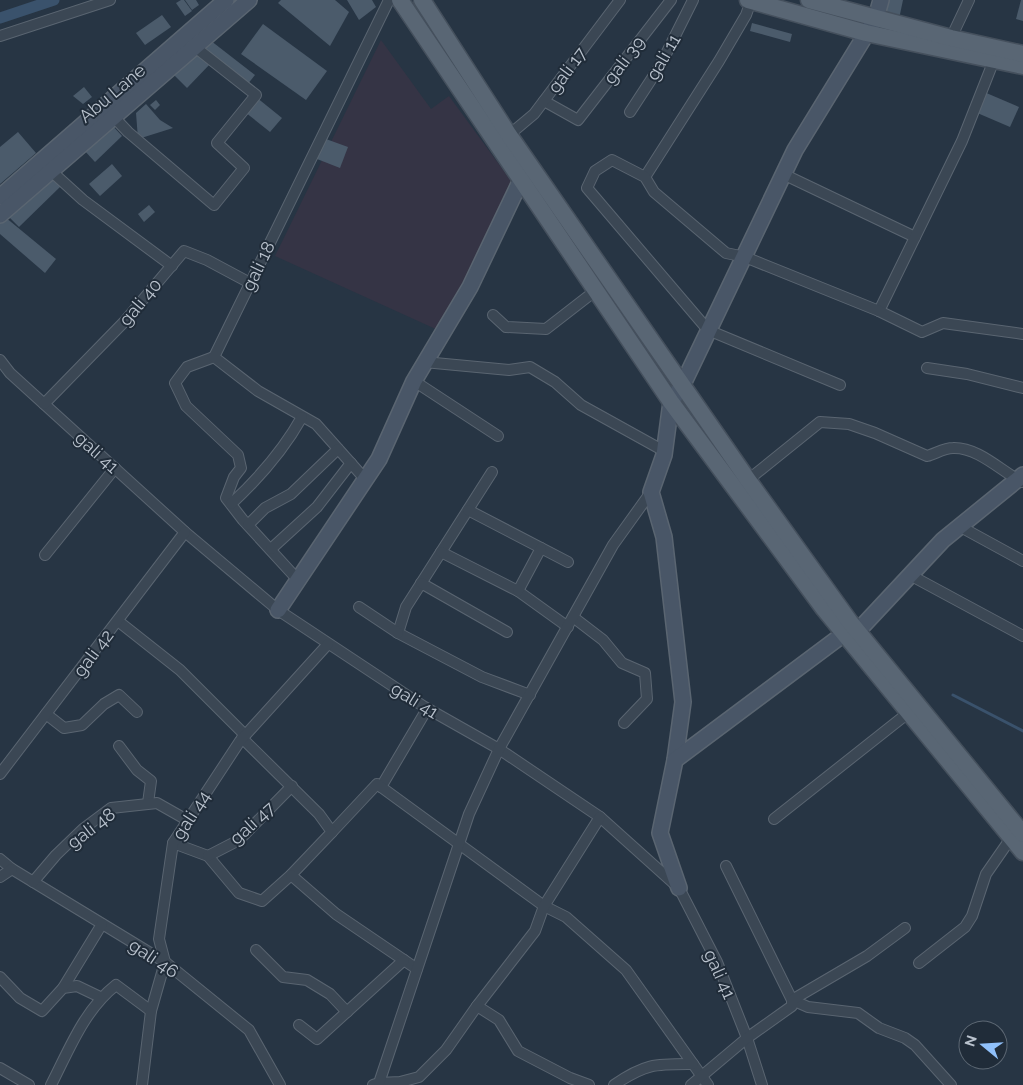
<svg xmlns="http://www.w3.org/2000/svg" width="1023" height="1085" viewBox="0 0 1023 1085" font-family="Raleway,sans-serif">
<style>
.medical{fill:#353445}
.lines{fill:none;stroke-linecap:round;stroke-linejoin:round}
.stream{stroke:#3a526c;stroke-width:3}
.canal{stroke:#3a526c;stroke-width:11}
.building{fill:#4b5b6b}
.street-casing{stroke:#5a6571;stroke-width:12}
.secondary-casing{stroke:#5a6571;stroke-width:18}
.primary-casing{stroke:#45505d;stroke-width:19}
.street{stroke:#3b4754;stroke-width:10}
.secondary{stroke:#495667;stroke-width:15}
.primary{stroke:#596674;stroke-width:16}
.labels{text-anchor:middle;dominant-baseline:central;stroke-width:4;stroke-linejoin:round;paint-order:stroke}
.street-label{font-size:18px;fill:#b9c2cd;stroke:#202c39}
</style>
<rect width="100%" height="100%" fill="#273544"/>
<polygon class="medical" points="381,40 431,109 449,96 520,193 440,331 275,256"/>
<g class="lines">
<polyline class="stream" points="953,695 1023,731"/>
<polyline class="canal" points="0,18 54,0"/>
</g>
<g class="building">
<polygon points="181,0 184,0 192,11 185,16 176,3"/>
<polygon points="185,0 196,0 199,5 192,10"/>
<polygon points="281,0 335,0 349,12 330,46 278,3"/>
<polygon points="347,0 372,0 376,7 359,20"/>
<polygon points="886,0 903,0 899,19 883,15"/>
<polygon points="1021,0 1023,0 1023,21 1016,19"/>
<polygon points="162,15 171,27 145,45 136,33"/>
<polygon points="752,23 792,34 790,42 750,31"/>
<polygon points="263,24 327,71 306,100 241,54"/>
<polygon points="206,37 255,75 247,85 201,44"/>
<polygon points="194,49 211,63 187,88 170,71"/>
<polygon points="84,87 92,97 83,104 73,96"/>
<polygon points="984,92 1019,107 1010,127 975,112"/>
<polygon points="256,97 282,118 270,132 245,112"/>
<polygon points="156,100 160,105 155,110 150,105"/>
<polygon points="146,104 160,120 173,128 138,139 136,113"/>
<polygon points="111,124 122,136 95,162 83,149"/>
<polygon points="18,132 36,153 0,184 0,147"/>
<polygon points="326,139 348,147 340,168 317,159"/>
<polygon points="112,164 122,176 100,196 89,184"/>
<polygon points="50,175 61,186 19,227 8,216"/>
<polygon points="149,205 155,212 144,222 138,214"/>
<polygon points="5,217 56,259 45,273 0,234 0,222"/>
</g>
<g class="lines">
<defs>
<g id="street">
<polyline points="0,36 110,0"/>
<polyline points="951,38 969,0"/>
<polyline points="544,101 578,120 671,0"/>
<polyline points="630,112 660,66 693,0"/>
<polyline points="110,113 128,132 214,205 244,168 217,143 256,95 195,47"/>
<polyline points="509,135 534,114 620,0"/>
<polyline points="50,170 83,200 172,266"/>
<polyline points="783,174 915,237"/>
<polyline points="645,177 719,61 746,15 751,1"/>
<polyline points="879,311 962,141 996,55"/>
<polyline points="493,315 506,327 546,329 595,291"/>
<polyline points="214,357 187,367 175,383 186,406 238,455 241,468 234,477 226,498 243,520 298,580"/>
<polyline points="0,360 10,373 185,532 278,610 423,706 499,749 600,817 679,888 717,962 747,1038 762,1085"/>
<polyline points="424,362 509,370 530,367 555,382 581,405 664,451"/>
<polyline points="927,368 967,374 1023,388"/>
<polyline points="414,381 498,436"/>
<polyline points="840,385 708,330 587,188 595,171 612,160 645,177 654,192 726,253 745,257 879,311 922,332 943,323 1023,334"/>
<polyline points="44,404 124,322 184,251 207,260 250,283"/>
<polyline points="492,472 406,607 398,633 482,677 530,695"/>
<polyline points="365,479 316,424 258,391 214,357 389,0"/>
<path d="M748 480 820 422 849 424 875 433 927 456C935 454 944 448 953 448 978 447 1001 471 1022 482"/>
<path d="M231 504C258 479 284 449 302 417"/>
<polyline points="468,510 568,562"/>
<polyline points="248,525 265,508 291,494 338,449"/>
<polyline points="959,526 1023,561"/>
<polyline points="271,549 317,507 351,463"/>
<polyline points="441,552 518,591 568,627"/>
<polyline points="45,555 115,468"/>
<polyline points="910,575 1023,636"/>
<polyline points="421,583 507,632"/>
<polyline points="518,591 541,548"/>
<polyline points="359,607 398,633"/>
<polyline points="573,617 603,640 622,663 645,673 647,699 624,723"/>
<polyline points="118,621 180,670 245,735"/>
<polyline points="46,714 64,728 82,725 104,704 119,695 137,712"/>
<polyline points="119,746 137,770 151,781 148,803"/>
<polyline points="0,774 185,532"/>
<polyline points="381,787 427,709"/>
<polyline points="774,819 908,713"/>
<polyline points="332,832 377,784 544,906 566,917 626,970 708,1085"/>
<polyline points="173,843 208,856 239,893 262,901 291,875 332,832 319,814 242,738"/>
<polyline points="208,856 239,840 292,786"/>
<polyline points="0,859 12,869 165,962 249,1030 280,1085"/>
<polyline points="726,866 792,1000 808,1007 858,1013 879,1028 905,1038 915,1045 951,1085"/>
<polyline points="291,875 336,914 417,969"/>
<polyline points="0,877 12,869"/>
<polyline points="33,882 56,855 83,829 111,808 157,803 187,820"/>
<polyline points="256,950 283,977 307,980 330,994 347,1012"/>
<polyline points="919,963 965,927 972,916 986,874 1011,838"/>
<polyline points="0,977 20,998 42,1011 63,988 77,986 100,997"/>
<polyline points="63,988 102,924"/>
<polyline points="477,1006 499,1020 518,1051 570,1078 589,1085"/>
<polyline points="299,1025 317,1039 404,960"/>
<polyline points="0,1068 29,1085"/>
<polyline points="379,1083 400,1082 419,1077 446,1050 477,1006 535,931 544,906 600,817"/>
<path d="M51 1085C69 1050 84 1010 116 985L151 1011"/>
<polyline points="142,1085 151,1011 165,962 159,939 173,843 240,741 328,644"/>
<polyline points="373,1085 379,1083 469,814 499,749 613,545 651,492"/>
<path d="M614 1085C646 1063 656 1064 693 1064"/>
<polyline points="691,1085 747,1038 792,1006 792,1000 867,956 905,928"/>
</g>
<g id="secondary">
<polyline points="0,197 226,0"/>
<polyline points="0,215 249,0"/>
<polyline points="278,610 379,459 414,381 470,287 521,180"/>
<polyline points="857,632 943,540 1023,475"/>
<polyline points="675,760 683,702 664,537 651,492 664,455 671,402 683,384 795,150 876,18 881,0"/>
<polyline points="679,888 660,833 675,760 845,633"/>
</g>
<g id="primary">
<polyline points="400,0 671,402 824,609 1023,852"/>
<polyline points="422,0 509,135 748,480 850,622 1023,834"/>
<polyline points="748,0 866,33 1023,66"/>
<polyline points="809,0 951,38 1023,54"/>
</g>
</defs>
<use href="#street" class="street-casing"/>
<use href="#secondary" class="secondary-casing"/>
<use href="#primary" class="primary-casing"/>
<use href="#street" class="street"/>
<use href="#secondary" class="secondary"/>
<use href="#primary" class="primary"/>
</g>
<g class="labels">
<g class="street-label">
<text transform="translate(663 57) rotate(-60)">gali 11</text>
<text transform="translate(624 60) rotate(-52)">gali 39</text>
<text transform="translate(567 70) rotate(-53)">gali 17</text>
<text transform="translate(112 93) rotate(-40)">Abu Lane</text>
<text transform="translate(258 266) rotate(-64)">gali 18</text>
<text transform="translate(140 302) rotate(-50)">gali 40</text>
<text transform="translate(97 452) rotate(42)">gali 41</text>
<text transform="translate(93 653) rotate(-53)">gali 42</text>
<text transform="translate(415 700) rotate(32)">gali 41</text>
<text transform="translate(191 815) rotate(-57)">gali 44</text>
<text transform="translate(252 823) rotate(-42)">gali 47</text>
<text transform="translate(91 828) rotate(-37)">gali 48</text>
<text transform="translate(154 958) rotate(34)">gali 46</text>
<text transform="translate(720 974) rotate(66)">gali 41</text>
</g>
</g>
<g transform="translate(983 1045) rotate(288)"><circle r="24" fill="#202c39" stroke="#5d6874"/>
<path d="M0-4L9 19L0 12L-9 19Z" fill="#90c1fb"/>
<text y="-8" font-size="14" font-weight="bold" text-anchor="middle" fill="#b9c2cd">N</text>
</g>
</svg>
